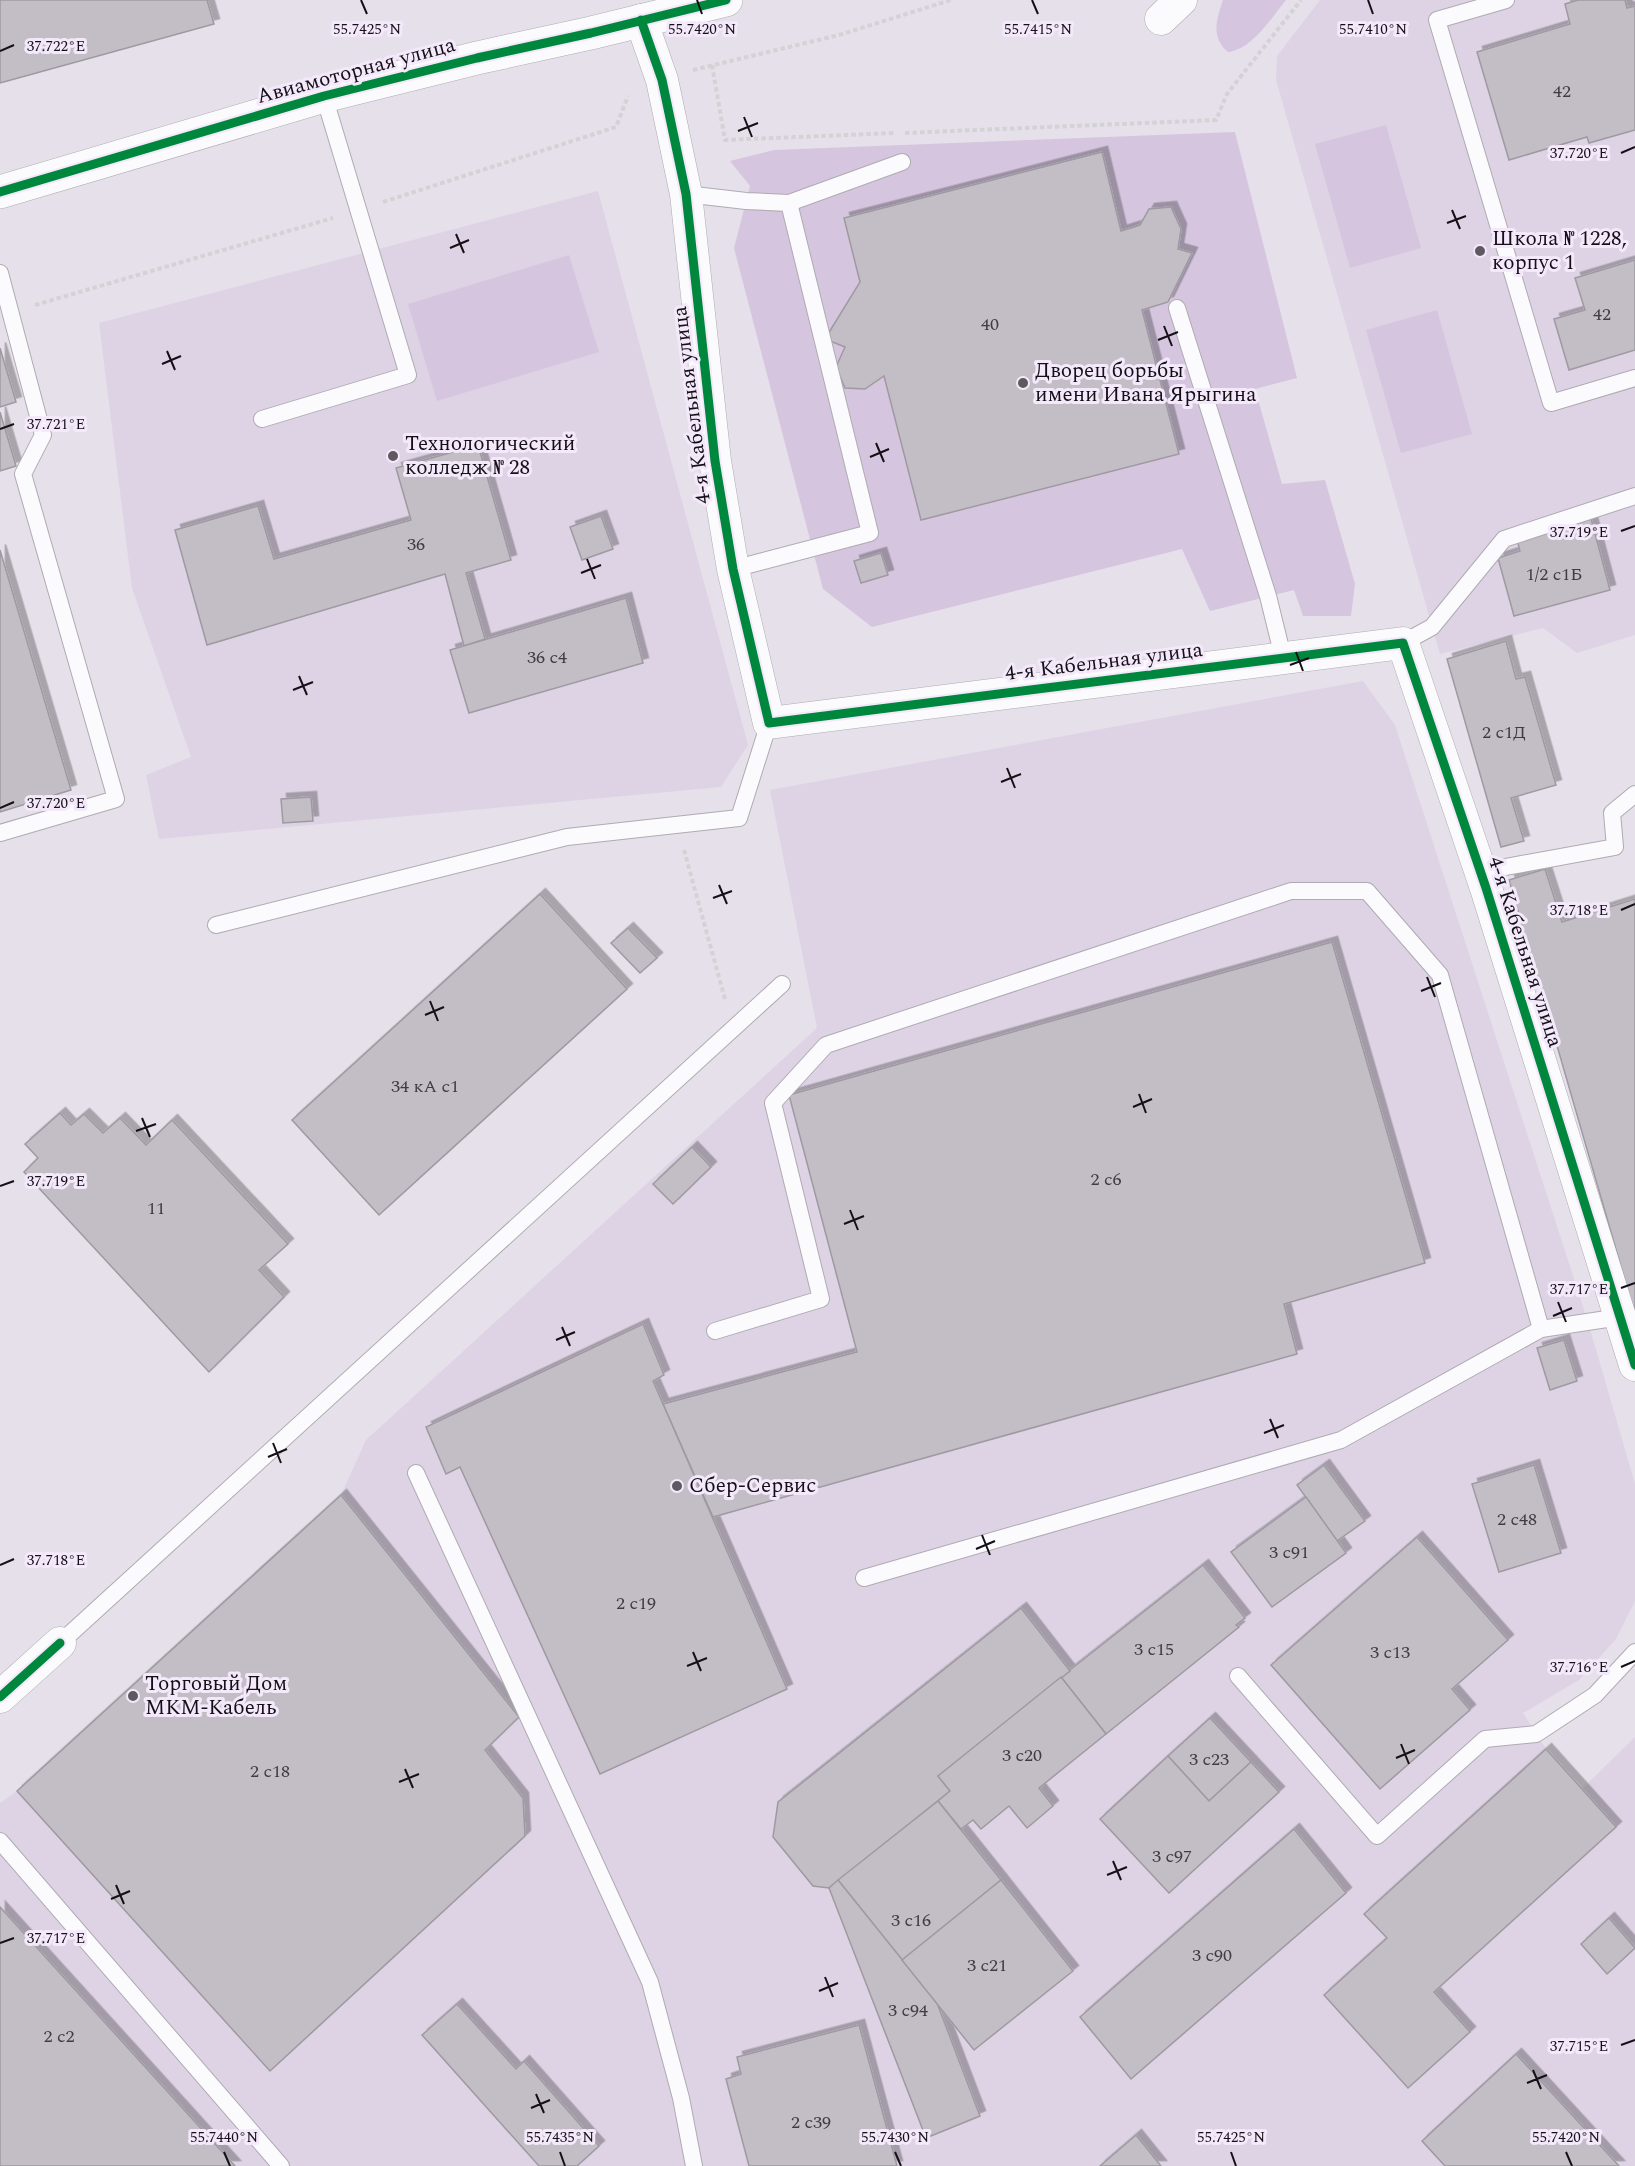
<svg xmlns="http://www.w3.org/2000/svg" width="1635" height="2166" viewBox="0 0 1635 2166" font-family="Spectral,serif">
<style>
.built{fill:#ded3e4}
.green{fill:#d5c5de}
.building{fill:#c3bec6;stroke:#9e9aa1;stroke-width:1.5;filter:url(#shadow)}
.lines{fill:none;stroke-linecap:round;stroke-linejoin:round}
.service-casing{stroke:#afabb2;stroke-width:18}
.minor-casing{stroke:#afabb2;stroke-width:33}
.tertiary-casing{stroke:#afabb2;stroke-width:34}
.path{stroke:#d3d2d4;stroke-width:4;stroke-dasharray:4.5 3;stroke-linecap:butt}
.service{stroke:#fbfafc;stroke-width:16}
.minor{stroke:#fbfafc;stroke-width:32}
.tertiary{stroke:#fbfafc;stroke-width:33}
.cycleway-casing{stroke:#f4e9fb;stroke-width:13}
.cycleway{stroke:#00873e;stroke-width:9}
.ticks{fill:none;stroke:#141016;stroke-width:2}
.poi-dot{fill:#5e5960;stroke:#f4e9fb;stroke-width:2}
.labels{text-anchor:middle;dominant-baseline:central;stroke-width:6;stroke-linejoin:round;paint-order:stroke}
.number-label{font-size:18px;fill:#403c42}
.street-label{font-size:21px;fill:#141016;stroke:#f4e9fb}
.poi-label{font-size:21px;fill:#141016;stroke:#f4e9fb;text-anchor:start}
.ticks-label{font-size:15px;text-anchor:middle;fill:#141016;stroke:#f4e9fb;stroke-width:6;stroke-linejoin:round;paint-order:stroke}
</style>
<defs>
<filter id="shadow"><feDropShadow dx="5.5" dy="-5.5" stdDeviation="0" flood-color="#0004"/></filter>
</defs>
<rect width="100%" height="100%" fill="#e6e0ea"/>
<g class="built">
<polygon points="1320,0 1635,0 1635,635 1577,653 1543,628 1440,654 1276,80 1277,56"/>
<polygon points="598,191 748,745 721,787 159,839 146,775 191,757 132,588 99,323"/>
<polygon points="1363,681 1395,725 1588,1322 1635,1484 1635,1601 1616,1639 1579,1680 1523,1713 1546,1749 1582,1789 1635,1737 1635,2166 0,2166 0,1803 17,1791 341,1495 366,1440 817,1028 770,790"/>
</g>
<g class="green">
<path d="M1223 0H1286C1271 18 1253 49 1228 52 1210 37 1217 18 1223 0Z"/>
<polygon points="1386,125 1421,248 1350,268 1315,144"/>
<polygon points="1235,132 1297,378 1255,389 1282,484 1325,480 1355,584 1351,616 1303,616 1294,590 1210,611 1182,549 872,627 823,589 734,248 750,186 730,161 774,150"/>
<polygon points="569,255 599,352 437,401 408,304"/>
<polygon points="1437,310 1472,434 1401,453 1366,330"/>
</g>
<g class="building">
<polygon points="0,0 207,0 214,24 0,83"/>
<polygon points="1578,0 1625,0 1627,8 1635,6 1635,130 1589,143 1587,137 1509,160 1477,52 1570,24 1565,4"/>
<polygon points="1102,152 1121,231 1140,225 1149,209 1171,207 1181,229 1178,249 1192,253 1168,302 1142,310 1179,454 921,520 884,376 865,389 845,388 836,367 845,347 825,339 860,282 844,218"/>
<polygon points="1635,260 1635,350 1569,370 1554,319 1585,310 1575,278"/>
<polygon points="0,348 16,402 0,407"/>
<polygon points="0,412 16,466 0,471"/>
<polygon points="478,445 511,560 466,573 485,639 464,646 445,574 207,645 175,530 258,506 274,559 411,520 396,468"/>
<polygon points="1590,515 1610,590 1514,616 1498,558 1520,551 1516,536"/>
<polygon points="601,516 613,549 582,560 570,527"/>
<polygon points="0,550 71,790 0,812"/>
<polygon points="881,553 888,575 861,583 854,561"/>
<polygon points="626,598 643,663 469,713 450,650"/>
<polygon points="1506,641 1516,679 1525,677 1556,785 1511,798 1524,841 1501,847 1447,659"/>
<polygon points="311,797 313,821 283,823 281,799"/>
<polygon points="1545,869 1562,922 1635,899 1635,1315 1509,880"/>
<polygon points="540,894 627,989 379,1215 292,1120"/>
<polygon points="628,928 657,958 640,973 611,943"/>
<polygon points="1332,942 1425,1263 1284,1304 1297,1354 713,1517 663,1404 857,1352 789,1095"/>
<polygon points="60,1113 71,1125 84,1114 103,1133 120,1118 146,1145 172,1120 288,1244 259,1270 284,1297 209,1372 24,1172 38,1158 25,1144"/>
<polygon points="692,1147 711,1167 673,1204 653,1184"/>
<polygon points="643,1324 664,1375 653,1381 787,1689 600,1774 460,1467 446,1474 426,1427"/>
<polygon points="1564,1340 1577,1381 1550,1390 1537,1348"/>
<polygon points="1324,1465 1365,1521 1337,1541 1297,1485"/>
<polygon points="1534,1465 1561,1553 1499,1572 1472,1484"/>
<polygon points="341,1495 519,1717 485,1750 523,1798 525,1836 270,2071 17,1791"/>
<polygon points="1306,1497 1346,1553 1272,1607 1231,1552"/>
<polygon points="1417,1537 1508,1640 1452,1689 1470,1710 1380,1789 1271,1665"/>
<polygon points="1203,1565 1245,1618 1236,1625 1239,1627 1106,1734 1061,1677"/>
<polygon points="1021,1608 1070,1671 938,1776 950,1791 829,1888 813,1886 773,1837 778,1802"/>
<polygon points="1061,1677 1106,1734 1039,1788 1053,1806 1027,1828 1009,1806 981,1829 973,1820 961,1829 938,1801 950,1791 938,1776"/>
<polygon points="1210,1718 1251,1762 1209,1801 1168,1756"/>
<polygon points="1546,1749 1616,1827 1434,1992 1470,2032 1408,2088 1324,1995 1387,1938 1364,1914"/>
<polygon points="1168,1756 1209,1801 1251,1762 1279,1792 1169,1893 1100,1819"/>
<polygon points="938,1801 1001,1880 902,1960 838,1880"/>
<polygon points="1294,1829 1346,1893 1131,2079 1080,2017"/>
<polygon points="838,1880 937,2003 980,2116 926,2138 829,1888"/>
<polygon points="1001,1880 1073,1971 974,2050 902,1960"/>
<polygon points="0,1907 235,2166 0,2166"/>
<polygon points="1609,1918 1635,1948 1607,1974 1581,1944"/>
<polygon points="457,2004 516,2069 524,2061 599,2146 577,2166 539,2166 422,2035"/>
<polygon points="859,2025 897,2166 749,2166 726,2079 741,2074 737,2057"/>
<polygon points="1516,2054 1619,2166 1445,2166 1422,2141"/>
<polygon points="1136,2135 1161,2166 1100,2166"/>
</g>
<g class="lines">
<defs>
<g id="service">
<polyline points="1506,0 1437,20 1551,403 1635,378"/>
<polyline points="686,194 746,201 789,203 902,162"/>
<polyline points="0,273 43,435 23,474 116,799 0,833"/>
<polyline points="1177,308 1268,596 1283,657"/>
<polyline points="262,419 408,375 324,96"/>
<polyline points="733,569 870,533 789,203"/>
<polyline points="1403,643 1432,627 1504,539 1635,496"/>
<polyline points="1486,888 1500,868 1615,847 1612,813 1635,794"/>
<polyline points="216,925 567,837 739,818 769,723"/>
<polyline points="715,1331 821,1299 773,1103 826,1045 1291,891 1367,891 1440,975 1541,1329"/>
<polyline points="416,1473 650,1982 681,2098 694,2166"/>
<polyline points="864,1578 1341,1440 1541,1329 1620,1317"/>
<polyline points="60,1643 782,984"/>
<polyline points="1238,1676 1377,1836 1485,1739 1536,1734 1595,1695 1635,1652"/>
<polyline points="0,1841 281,2166"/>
</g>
<g id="minor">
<polyline points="1161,19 1181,0"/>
<polyline points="641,20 662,80 686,194 715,461 733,569 769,723 1403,643 1486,888 1635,1365"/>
<polyline points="0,1697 60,1643"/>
</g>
<polyline id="tertiary" points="0,192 324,96 477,58 591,33 726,0"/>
</defs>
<use href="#service" class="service-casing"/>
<use href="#minor" class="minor-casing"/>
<use href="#tertiary" class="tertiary-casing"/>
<g class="path">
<polyline points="712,65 725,140 894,133"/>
<polyline points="693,70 839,35 951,0"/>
<polyline points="905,133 1216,120 1227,94 1301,0"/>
<polyline points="383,202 616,127 628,96"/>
<polyline points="35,305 333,218"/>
<polyline points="684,850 725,999"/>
</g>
<use href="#service" class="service"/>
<use href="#minor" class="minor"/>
<use href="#tertiary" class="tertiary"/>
<defs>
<g id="cycleway">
<polyline points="641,20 662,80 686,194 715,461 733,569 769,723 1403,643 1486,888 1635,1365"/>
<polyline points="0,192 324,96 477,58 591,33 726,0"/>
<polyline points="0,1697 60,1643"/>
</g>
</defs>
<use href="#cycleway" class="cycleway-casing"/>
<use href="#cycleway" class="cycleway"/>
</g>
<path class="ticks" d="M361 0 367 14M697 0 702 14M1032 0 1038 14M1368 0 1373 14M0 51 14 45M744 117 752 137M738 131 758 123M1621 153 1635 147M1452 210 1460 229M1447 223 1466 216M456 234 464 253M450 248 469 240M1164 326 1172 346M1158 340 1178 332M167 351 175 370M162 364 181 356M0 429 14 424M876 443 884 462M870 457 889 449M1621 531 1635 526M587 559 595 579M581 573 601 565M1296 652 1303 671M1290 665 1309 658M299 676 307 695M293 690 313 682M1007 768 1015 788M1001 782 1021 774M0 808 14 802M719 885 727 904M713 898 732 891M1621 910 1635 904M1427 977 1435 997M1421 991 1441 983M430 1001 438 1021M425 1015 444 1007M1139 1094 1146 1113M1133 1107 1152 1099M142 1118 150 1137M136 1131 156 1124M0 1186 14 1181M850 1210 858 1230M844 1224 864 1216M1621 1288 1635 1283M1558 1302 1566 1322M1553 1316 1572 1308M562 1327 570 1346M556 1340 575 1332M1270 1419 1278 1438M1264 1433 1284 1425M273 1443 281 1463M268 1457 287 1449M982 1535 990 1555M976 1549 995 1541M0 1565 14 1559M693 1652 701 1671M687 1666 707 1658M1621 1667 1635 1661M1401 1744 1409 1764M1396 1758 1415 1750M405 1769 413 1788M399 1782 419 1774M1113 1861 1121 1880M1107 1875 1127 1867M116 1885 124 1904M111 1899 130 1891M0 1943 14 1938M825 1977 833 1997M819 1991 838 1983M1621 2045 1635 2040M1533 2070 1541 2089M1527 2083 1547 2075M536 2094 544 2113M531 2108 550 2100M224 2152 230 2166M560 2152 565 2166M895 2152 901 2166M1231 2152 1236 2166M1566 2152 1572 2166"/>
<g class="poi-dot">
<circle cx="1480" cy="251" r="6"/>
<circle cx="1023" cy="383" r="6"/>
<circle cx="393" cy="456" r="6"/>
<circle cx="677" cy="1486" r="6"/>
<circle cx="133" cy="1696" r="6"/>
</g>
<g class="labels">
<g class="number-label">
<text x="1562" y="91">42</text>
<text x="1602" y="314">42</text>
<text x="990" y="324">40</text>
<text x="416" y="544">36</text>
<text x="1554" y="574">1/2 с1Б</text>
<text x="547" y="657">36 с4</text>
<text x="1504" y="732">2 с1Д</text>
<text x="425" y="1086">34 кА с1</text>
<text x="1106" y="1179">2 с6</text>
<text x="156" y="1208">11</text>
<text x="1517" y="1519">2 с48</text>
<text x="1289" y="1552">3 с91</text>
<text x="636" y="1603">2 с19</text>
<text x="1154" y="1649">3 с15</text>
<text x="1390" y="1652">3 с13</text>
<text x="1022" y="1755">3 с20</text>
<text x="1209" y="1759">3 с23</text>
<text x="270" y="1771">2 с18</text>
<text x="1172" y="1856">3 с97</text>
<text x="911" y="1920">3 с16</text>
<text x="1212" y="1955">3 с90</text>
<text x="987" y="1965">3 с21</text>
<text x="908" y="2010">3 с94</text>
<text x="59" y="2036">2 с2</text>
<text x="811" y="2122">2 с39</text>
</g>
<g class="street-label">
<text transform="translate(356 71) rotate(-15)">Авиамоторная улица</text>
<text transform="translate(692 405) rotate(-97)">4-я Кабельная улица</text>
<text transform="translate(1104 662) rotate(-7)">4-я Кабельная улица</text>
<text transform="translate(1525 952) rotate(72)">4-я Кабельная улица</text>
</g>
<g class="poi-label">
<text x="1492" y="239">Школа № 1228,<tspan x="1492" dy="24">корпус 1</tspan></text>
<text x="1035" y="371">Дворец борьбы<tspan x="1035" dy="24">имени Ивана Ярыгина</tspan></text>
<text x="405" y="444">Технологический<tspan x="405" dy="24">колледж № 28</tspan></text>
<text x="689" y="1486">Сбер-Сервис</text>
<text x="145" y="1684">Торговый Дом<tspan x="145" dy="24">МКМ-Кабель</tspan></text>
</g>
</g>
<g class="ticks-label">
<text x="367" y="34">55.7425°N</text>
<text x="702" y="34">55.7420°N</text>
<text x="1038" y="34">55.7415°N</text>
<text x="1373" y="34">55.7410°N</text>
<text x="56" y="51">37.722°E</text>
<text x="1579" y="158">37.720°E</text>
<text x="56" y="429">37.721°E</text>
<text x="1579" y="537">37.719°E</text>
<text x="56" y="808">37.720°E</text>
<text x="1579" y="915">37.718°E</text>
<text x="56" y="1186">37.719°E</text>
<text x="1579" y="1294">37.717°E</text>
<text x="56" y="1565">37.718°E</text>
<text x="1579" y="1672">37.716°E</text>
<text x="56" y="1943">37.717°E</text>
<text x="1579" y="2051">37.715°E</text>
<text x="224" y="2142">55.7440°N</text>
<text x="560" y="2142">55.7435°N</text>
<text x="895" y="2142">55.7430°N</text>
<text x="1231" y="2142">55.7425°N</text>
<text x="1566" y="2142">55.7420°N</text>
</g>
</svg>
